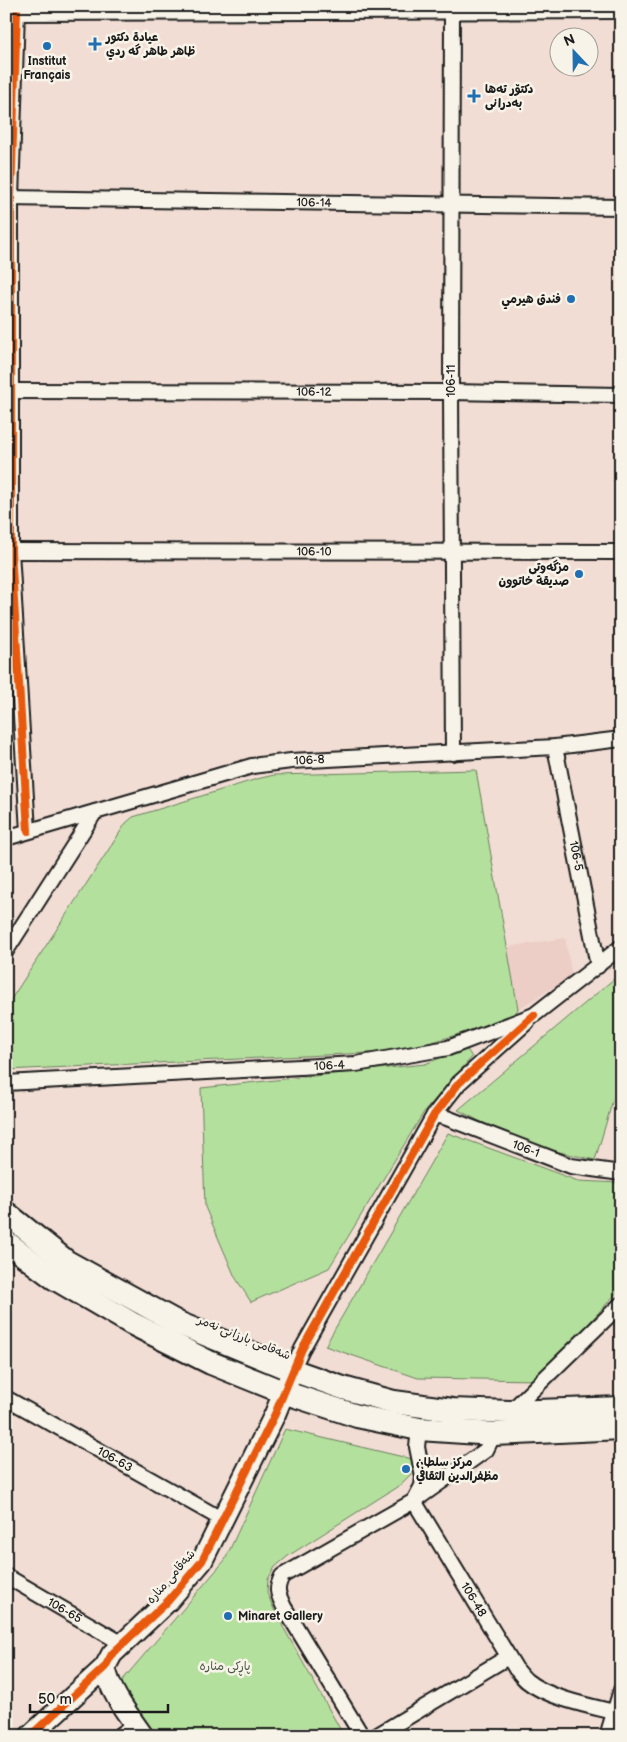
<svg xmlns="http://www.w3.org/2000/svg" width="627" height="1742" viewBox="0 0 627 1742" font-family="'Balsamiq Sans','Playpen Sans Arabic',sans-serif">
<style>
.built{fill:#edcec6}
.green{fill:#b4e09d;stroke:#687e5c}
.lines{fill:none;stroke-linecap:round;stroke-linejoin:round}
.street-casing{stroke:#1c1c1c;stroke-width:18}
.secondary-casing{stroke:#1c1c1c;stroke-width:24}
.primary-casing{stroke:#1c1c1c;stroke-width:26}
.street{stroke:#f7f3e8;stroke-width:14}
.secondary{stroke:#f7f3e8;stroke-width:20}
.primary{stroke:#f7f3e8;stroke-width:22}
.cycleway-casing{stroke:#f7f3e8;stroke-width:11}
.cycleway{stroke:#e8590c;stroke-width:8}
.poi-dot{fill:#1f6fb2;stroke:#f7f3e8;stroke-width:2}
.labels{text-anchor:middle;dominant-baseline:central;stroke-width:5;stroke-linejoin:round;paint-order:stroke}
.poi-label{font-size:12px;font-weight:bold;fill:#1c1c1c;stroke:#f7f3e8;text-anchor:start}
.street-label{font-size:12px;fill:#1c1c1c;stroke:#f7f3e8}
.park-label{font-size:12px;fill:#4a5743;stroke:#f7f3e8}
</style>
<rect width="100%" height="100%" fill="#f1ddd4"/>
<filter id="ink" filterUnits="userSpaceOnUse"><feTurbulence type="fractalNoise" baseFrequency=".02" numOctaves="2"/><feDisplacementMap in="SourceGraphic" scale="10" xChannelSelector="R" yChannelSelector="G"/><feConvolveMatrix kernelMatrix="1 2 1 2 8 2 1 2 1" color-interpolation-filters="sRGB"/></filter>
<g filter="url(#ink)">
<polygon class="built" points="565,938 572,976 518,1009 507,947"/>
<g class="green">
<path d="M476 770 518 1009 514 1016C472 1030 432 1044 389 1052L6 1070V1007L126 823 133 817 257 779 274 775Z"/>
<polygon points="621,973 621,1073 595,1160 524,1144 458,1110"/>
<polygon points="466,1048 472,1057 424,1112 329,1268 251,1302 235,1277 205,1207 201,1088 425,1064"/>
<polygon points="448,1133 578,1181 621,1183 621,1288 537,1380 418,1378 325,1346"/>
<polygon points="285,1429 416,1460 411,1474 400,1485 288,1556 275,1567 268,1579 267,1593 277,1616 344,1736 155,1736 120,1683 225,1560"/>
</g>
<g class="lines">
<defs>
<g id="street">
<polyline points="452,9 451,392 453,753"/>
<polyline points="17,10 11,198 11,551 28,831"/>
<path id="s1" d="M6 198 621 207"/>
<path id="s2" d="M6 391 451 392 621 395"/>
<path id="s3" d="M6 551 621 552"/>
<path id="s4" d="M555 747 598 966"/>
<path id="s5" d="M6 838 252 766 291 761 555 747 621 739"/>
<polyline points="6,951 95,812"/>
<path id="s6" d="M6 1083 356 1064 448 1048 534 1015 621 947"/>
<path id="s7" d="M434 1115 447 1118 571 1166 621 1173"/>
<polyline points="292,1370 302,1349 434,1115 459,1083 527,1022"/>
<path id="s8" d="M6 1398 223 1520"/>
<polyline points="510,1412 621,1304"/>
<path id="s9" d="M419 1429 417 1447 423 1477 422 1486 414 1501 516 1669C520 1673 523 1678 527 1681 546 1697 589 1706 614 1712"/>
<path id="s10" d="M6 1576 123 1644"/>
<polyline points="119,1736 135,1725"/>
<path d="M362 1736 284 1607C278 1594 275 1590 282 1576L414 1501 486 1450 494 1434"/>
<polyline points="376,1736 508,1657"/>
<polyline points="607,1736 621,1690"/>
</g>
<g id="secondary">
<polyline points="6,10 621,8"/>
<path d="M105 1667C110 1693 128 1714 143 1736"/>
<polyline points="30,1736 105,1667 112,1654 168,1601 202,1561 275,1414 290,1377"/>
</g>
<g id="primary">
<polyline points="6,1213 67,1262 178,1323 292,1370 343,1388 394,1402 452,1410 510,1412 621,1408"/>
<polyline points="6,1242 54,1278 131,1323 211,1363 283,1392 357,1416 419,1429 494,1434 621,1428"/>
</g>
</defs>
<use href="#street" class="street-casing"/>
<use href="#secondary" class="secondary-casing"/>
<use href="#primary" class="primary-casing"/>
<use href="#street" class="street"/>
<use href="#secondary" class="secondary"/>
<use href="#primary" class="primary"/>
<defs>
<g id="cycleway">
<polyline points="17,10 11,198 11,551 28,831"/>
<polyline points="30,1736 105,1667 112,1654 168,1601 202,1561 275,1414 302,1349 434,1115 459,1083 534,1015"/>
</g>
</defs>
<use href="#cycleway" class="cycleway-casing"/>
<use href="#cycleway" class="cycleway"/>
</g>
</g>
<g class="poi-dot">
<path d="M92.5 36.5h5v5h5v5h-5v5h-5v-5h-5v-5h5z"/>
<circle cx="47" cy="46" r="5"/>
<path d="M471.5 88.5h5v5h5v5h-5v5h-5v-5h-5v-5h5z"/>
<circle cx="571" cy="299" r="5"/>
<circle cx="579" cy="574" r="5"/>
<circle cx="406" cy="1469" r="5"/>
<circle cx="228" cy="1616" r="5"/>
</g>
<g class="labels">
<g class="poi-label">
<text x="106" y="37">عيادة دكتور<tspan x="106" dy="14">ظاهر طاهر گه ردي</tspan></text>
<text x="47" y="61" text-anchor="middle">Institut<tspan x="47" dy="14">Français</tspan></text>
<text x="485" y="89">دکتۆر تەها<tspan x="485" dy="14">بەدرانی</tspan></text>
<text x="561" y="299" text-anchor="end">فندق هيرمي</text>
<text x="569" y="567" text-anchor="end">مزگەوتی<tspan x="569" dy="14">صديقة خاتوون</tspan></text>
<text x="416" y="1462">مركز سلطان<tspan x="416" dy="14">مظفرالدين الثقافي</tspan></text>
<text x="238" y="1616">Minaret Gallery</text>
</g>
<g class="street-label">
<text stroke="none"><textPath href="#s1" startOffset="308">106-14</textPath></text>
<text transform="translate(451 381) rotate(-90)">106-11</text>
<text stroke="none"><textPath href="#s2" startOffset="308">106-12</textPath></text>
<text stroke="none"><textPath href="#s3" startOffset="308">106-10</textPath></text>
<text stroke="none"><textPath href="#s5" startOffset="314">106-8</textPath></text>
<text stroke="none"><textPath href="#s4" startOffset="111">106-5</textPath></text>
<text stroke="none"><textPath href="#s6" startOffset="324">106-4</textPath></text>
<text stroke="none"><textPath href="#s7" startOffset="98">106-1</textPath></text>
<text transform="translate(244 1338) rotate(22)">شەقامی بارزانی نەمر</text>
<text stroke="none"><textPath href="#s8" startOffset="125">106-63</textPath></text>
<text transform="translate(171 1577) rotate(-49)">شەقامی منارە</text>
<text stroke="none"><textPath href="#s9" startOffset="190">106-48</textPath></text>
<text stroke="none"><textPath href="#s10" startOffset="68">106-65</textPath></text>
</g>
<g class="park-label">
<text x="225" y="1666">پاڕکی منارە</text>
</g>
</g>
<rect width="627" height="1742" fill="none" stroke="#f7f3e8" stroke-width="25"/>
<rect x="12" y="12" width="602" height="1717" fill="none" stroke="#1c1c1c" stroke-width="2" filter="url(#ink)"/>
<g transform="translate(574 52) rotate(338)"><circle r="24" fill="#f7f3e8" stroke="#9f9d96"/>
<path d="M0-4L9 19L0 12L-9 19Z" fill="#1f6fb2"/>
<text y="-8" font-size="14" font-weight="bold" text-anchor="middle" fill="#1c1c1c">N</text>
</g>
<path d="M30 1704v8h138v-8" fill="none" stroke="#1c1c1c" stroke-width="2.5"/>
<text x="38" y="1704" font-size="15" fill="#1c1c1c" stroke="#f7f3e8" stroke-width="4" paint-order="stroke">50 m</text>
</svg>
